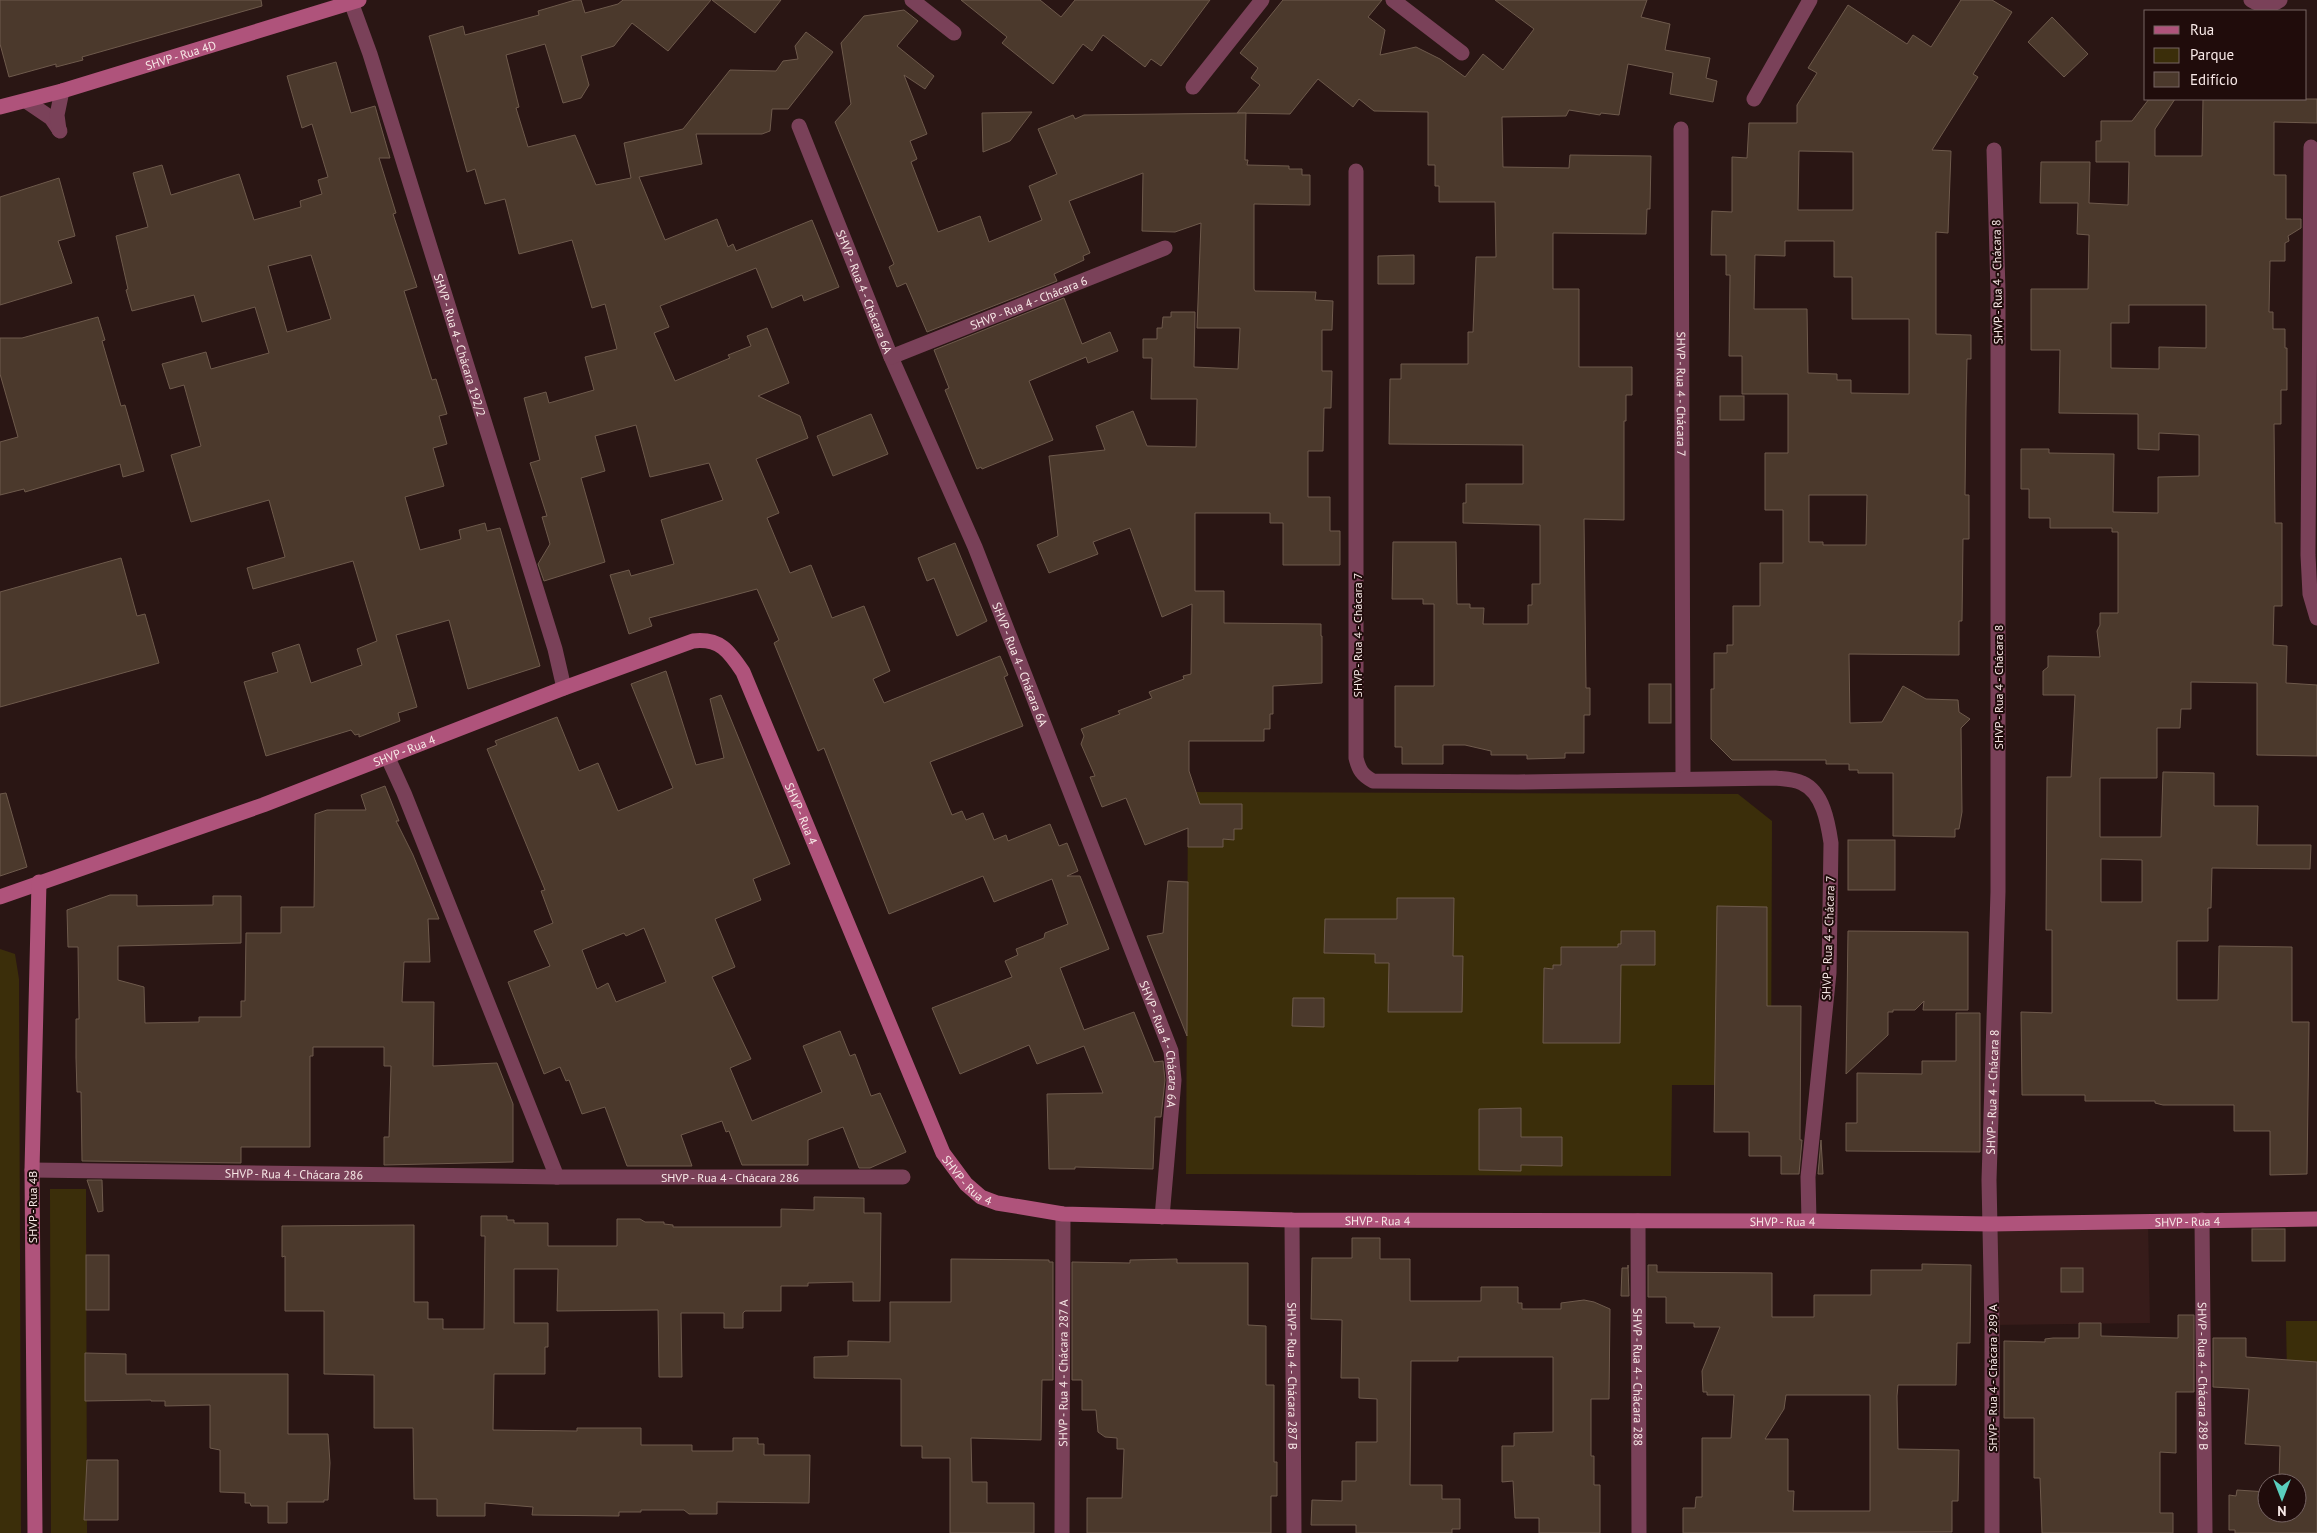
<svg xmlns="http://www.w3.org/2000/svg" width="2317" height="1533" viewBox="0 0 2317 1533" font-family="'PT Sans',sans-serif">
<style>
.built{fill:#371c1a}
.green{fill:#3b2e0a}
.building{fill:#4b392c;stroke:#6e5a4c;fill-rule:evenodd}
.lines{fill:none;stroke-linecap:round;stroke-linejoin:round}
.street{stroke:#7a4159;stroke-width:15}
.secondary{stroke:#af537b;stroke-width:15}
.labels{text-anchor:middle;dominant-baseline:central;stroke-width:4;stroke-linejoin:round;paint-order:stroke}
.street-label{font-size:12px;fill:#f8e9e7;stroke:#200c0b}
</style>
<rect width="100%" height="100%" fill="#2a1614"/>
<polygon class="built" points="2148,1221 2150,1323 1992,1325 1991,1224"/>
<g class="green">
<polygon points="1188,792 1738,794 1772,821 1771,1085 1672,1085 1671,1176 1186,1174"/>
<polygon points="0,949 15,954 19,979 21,1533 0,1533"/>
<polygon points="50,1189 86,1189 87,1533 51,1533"/>
<polygon points="2286,1321 2317,1321 2317,1533 2297,1513 2297,1483 2289,1483"/>
</g>
<g class="building">
<polygon points="0,0 261,0 262,6 82,57 83,60 56,67 56,64 9,77 0,44"/>
<polygon points="575,0 581,0 585,13 618,4 623,0 711,0 668,51 632,23 614,46 581,56 589,85 581,98 563,103 545,44 506,55 519,107 516,108 528,147 575,135 596,185 631,178 624,143 683,129 730,70 776,71 783,61 798,59 795,46 806,32 833,52 788,109 772,109 770,131 762,134 696,134 702,164 639,177 665,240 717,219 728,247 733,244 736,251 812,220 839,287 804,301 802,295 772,308 756,268 660,306 669,327 654,333 675,381 730,358 728,355 751,346 747,336 767,328 789,383 758,396 800,416 808,438 756,459 779,513 767,518 790,573 811,565 832,618 864,606 890,671 873,679 884,703 1000,656 1008,675 1004,677 1023,726 930,762 952,815 962,811 966,820 983,813 994,840 1006,835 1008,841 1050,824 1059,846 1067,843 1078,871 1067,876 1080,876 1109,949 1060,968 1084,1030 1134,1012 1154,1062 1163,1061 1165,1080 1161,1117 1155,1117 1153,1169 1075,1167 1075,1169 1049,1169 1047,1094 1103,1093 1084,1046 1037,1064 1029,1045 960,1074 932,1008 1012,977 1005,961 1018,955 1016,949 1044,938 1045,933 1068,924 1052,879 994,902 983,876 889,914 824,748 818,751 774,643 779,640 757,589 649,618 652,626 629,634 610,575 629,570 631,576 674,564 661,520 723,500 709,463 650,477 636,425 595,436 605,471 581,478 605,562 544,581 538,564 550,544 542,517 547,516 530,463 540,460 524,398 546,392 549,403 594,390 585,357 617,349 605,304 592,308 572,240 519,254 505,199 485,204 475,169 467,172 429,36 463,26 465,35 539,15 538,11"/>
<polygon points="712,0 781,0 755,33"/>
<polygon points="961,0 1040,0 1061,17 1075,0 1210,0 1161,66 1151,59 1145,67 1103,35 1092,51 1083,44 1053,84 1002,43 1007,37"/>
<polygon points="1283,0 1382,0 1368,17 1385,30 1380,55 1416,47 1440,59 1465,77 1483,54 1503,70 1534,29 1495,0 1647,0 1641,17 1670,24 1665,50 1710,58 1706,78 1717,81 1713,102 1670,94 1673,73 1628,64 1619,115 1601,113 1600,115 1569,110 1566,116 1502,117 1503,167 1569,168 1570,155 1651,156 1650,209 1647,209 1646,234 1553,233 1553,289 1579,289 1579,367 1632,367 1632,395 1626,395 1626,421 1624,421 1624,520 1584,519 1586,688 1590,688 1590,715 1584,715 1584,753 1565,753 1565,758 1527,759 1527,755 1491,755 1491,751 1465,745 1443,745 1443,764 1402,764 1402,747 1395,747 1395,686 1434,686 1434,604 1423,604 1423,599 1392,599 1393,542 1456,542 1457,604 1470,604 1470,608 1484,608 1483,624 1528,624 1528,605 1532,605 1532,584 1540,584 1540,525 1463,523 1463,503 1466,503 1466,484 1523,484 1523,445 1389,444 1390,379 1401,379 1401,364 1468,364 1468,332 1473,332 1476,257 1496,257 1495,202 1439,202 1439,186 1435,186 1435,165 1428,165 1428,112 1374,111 1359,99 1353,107 1318,79 1290,114 1237,113 1260,85 1251,78 1258,68 1240,53"/>
<path d="M1961 0H1992L2012 12 1973 74 1978 77 1932 150 1951 151 1948 233 1936 232V334L1971 335V359H1967L1966 407 1965 495H1969V539H1963L1962 621H1959V655L1849 654 1850 723 1882 722 1903 686 1926 699 1958 700 1959 712 1970 719 1961 728 1962 812 1959 829H1955V837L1893 836V773H1858V770H1849V764H1826V760H1732L1711 739V689H1714V653H1727V645H1733V606H1760V563H1783V510H1765V453H1788V394H1742V356H1729L1730 275H1726V255H1711L1712 211 1732 212V157L1747 158 1749 123H1797V105L1817 73 1808 68 1848 5 1907 44 1913 35 1931 47ZM1799 151 1853 152V210H1798ZM1785 241H1834V277H1852V319H1909V394L1851 393V380H1837V374L1808 373 1807 309H1754L1755 255 1785 256ZM1809 495H1867L1866 545H1823V542H1809Z"/>
<polygon points="904,10 918,21 897,46 934,76 925,89 904,75 927,134 910,141 917,159 911,162 938,232 980,216 989,242 1042,220 1029,186 1057,174 1038,129 1073,115 1075,119 1084,115 1246,113 1245,160 1248,160 1247,165 1289,166 1289,169 1302,169 1302,175 1310,175 1310,205 1254,204 1254,289 1255,291 1316,292 1315,300 1333,301 1332,330 1322,330 1322,371 1332,371 1331,408 1324,408 1323,451 1308,451 1308,497 1330,497 1330,531 1340,531 1340,565 1283,565 1283,523 1270,523 1270,513 1195,513 1195,591 1224,591 1224,623 1321,624 1321,636 1322,636 1322,683 1273,686 1273,714 1270,714 1270,729 1264,729 1264,741 1189,741 1189,771 1200,804 1242,804 1242,829 1234,829 1234,840 1223,839 1223,847 1188,847 1188,828 1145,845 1126,798 1102,807 1090,777 1095,776 1081,744 1084,736 1081,729 1120,714 1118,711 1152,698 1149,692 1184,679 1183,676 1191,674 1192,604 1162,617 1130,528 1093,542 1098,554 1049,573 1037,545 1058,536 1049,456 1105,450 1096,426 1133,411 1147,446 1196,447 1197,399 1151,399 1152,358 1143,358 1143,339 1157,339 1157,328 1162,328 1163,317 1171,317 1171,312 1195,312 1194,367 1238,369 1240,328 1197,328 1201,223 1175,232 1142,231 1143,173 1069,201 1090,253 1083,256 1084,260 1054,274 1057,281 927,332 906,283 897,287 889,267 894,264 835,122 851,104 841,43 864,16"/>
<polygon points="2052,17 2088,54 2064,77 2028,42"/>
<path d="M336 62 351 113 375 106 390 158H379L396 213 393 214 417 287 404 291 432 380 436 379 447 414 439 416 447 444 433 448 444 486 405 497 420 550 461 539 459 530 485 523 487 531 500 528 540 666 468 689 449 620 396 635 417 707 398 713 400 721 359 737V734L355 735 351 730 266 756 244 682 278 672 272 653 299 644 311 683 362 665 357 649 377 641 353 561 253 589 247 568 285 557 269 500 191 522 171 455 201 446 184 385 170 389 162 364 206 352 211 369 269 353 255 307 202 322 194 295 132 311 126 290 128 289 116 236 148 227 133 173 162 165 171 195 239 174 254 220 301 207 300 201 322 194 318 180 328 177 312 124 302 128 287 76ZM311 255 331 319 287 332 268 266Z"/>
<path d="M2149 99H2175L2155 129V156H2202L2203 99H2317V123L2274 122V175H2286V219H2301V228L2288 236 2289 241 2285 243V261H2270L2269 312H2273V329H2285V348H2287V390H2281V424H2274L2275 523H2282V606H2274L2273 645 2287 646 2286 683 2317 685V756L2257 755V683L2191 682V709H2181L2180 728H2157V778H2100V837H2161L2163 772 2214 773V806H2258L2257 845H2311L2310 869 2212 868 2211 908H2208V941H2177V1000H2218L2219 946 2292 947V1022H2309L2307 1174 2270 1175V1131H2234V1105H2163L2155 1103V1101H2085V1095H2022L2021 1012 2052 1013V930H2046L2047 777H2071L2075 695H2043V671L2048 667V656L2100 657 2097 631 2100 625V613H2118V532H2112V528H2050V518H2029V489H2021V449H2049V453L2114 454 2113 512 2158 513V477L2199 476V435L2159 433V450L2138 449V414L2059 413 2060 350H2031V289H2088L2089 235 2077 234 2078 203H2040L2041 162H2090L2089 203 2128 205 2129 162H2096V141H2101V121H2132ZM2129 305H2206V348L2159 347V369L2111 368V323H2129ZM2101 859 2142 860V902H2101Z"/>
<polygon points="1032,112 1010,141 983,152 982,113"/>
<polygon points="59,178 75,236 58,241 72,283 0,305 0,197"/>
<polygon points="1414,255 1414,284 1378,284 1378,256"/>
<polygon points="1064,298 1082,344 1110,332 1118,351 1088,363 1086,357 1029,381 1053,440 982,469 981,467 977,469 945,390 949,388 934,350"/>
<polygon points="98,317 105,340 102,341 121,406 125,405 144,471 123,477 120,464 25,492 24,489 0,495 0,442 18,437 0,374 0,338 22,338"/>
<rect x="1720" y="396" width="24" height="24"/>
<polygon points="871,414 888,454 833,476 817,436"/>
<polygon points="955,543 987,621 957,636 934,578 927,581 918,558"/>
<polygon points="121,558 137,616 145,614 159,663 0,707 0,592"/>
<path d="M666 671 696 765 724 758 710 699 721 695 790 864 753 879 761 900 715 919 735 967 712 977 751 1059 730 1068 752 1121 822 1092 803 1046 840 1031 850 1056 855 1054 871 1096 880 1093 906 1152 870 1168H859L843 1127 808 1140V1165H742L729 1131 726 1132 722 1121 681 1135 692 1166H627L605 1107 582 1114 569 1080 566 1081 560 1067 544 1074 508 982 550 966 534 931 553 923 541 891 545 890 487 749 497 745 495 741 557 717 579 771 598 763 618 811 673 788 631 684ZM644 928 666 982 616 1002 608 983 597 989 582 950 624 933 626 936Z"/>
<rect x="1649" y="684" width="22" height="39"/>
<polygon points="385,786 399,821 396,821 413,855 439,919 428,919 430,962 404,962 402,1002 434,1002 433,1066 497,1063 513,1104 513,1162 384,1165 384,1137 389,1137 391,1066 384,1066 384,1047 313,1047 313,1056 310,1056 310,1147 241,1147 241,1163 82,1161 81,1092 77,1092 76,1058 76,1019 79,1019 78,947 68,947 67,910 110,895 137,895 137,906 213,905 213,896 241,896 241,943 118,946 118,980 144,987 145,1023 199,1022 199,1017 241,1017 241,1001 245,1001 246,933 281,933 281,907 314,907 315,814 327,810 366,810 361,795"/>
<polygon points="6,793 27,867 0,876 0,794"/>
<rect x="1848" y="840" width="47" height="50"/>
<polygon points="1168,881 1188,882 1187,1036 1147,936 1163,933"/>
<polygon points="1397,898 1454,898 1453,956 1463,956 1462,1012 1388,1012 1389,963 1375,963 1375,954 1324,953 1325,919 1397,919"/>
<polygon points="1717,906 1767,907 1767,1006 1801,1006 1800,1140 1802,1140 1799,1174 1781,1174 1781,1156 1749,1156 1749,1132 1714,1132"/>
<polygon points="1621,931 1655,931 1655,965 1621,965 1620,1043 1543,1043 1544,968 1553,969 1553,965 1561,965 1561,947 1618,947 1618,944 1621,944"/>
<polygon points="1848,931 1968,932 1968,1010 1923,1010 1924,1001 1915,1010 1893,1010 1893,1012 1888,1012 1888,1035 1846,1074"/>
<polygon points="1293,998 1324,998 1324,1027 1292,1026"/>
<polygon points="1956,1013 1980,1013 1980,1152 1846,1151 1846,1123 1857,1123 1857,1073 1922,1074 1922,1061 1956,1061"/>
<polygon points="1521,1108 1521,1137 1562,1137 1562,1166 1521,1165 1521,1171 1479,1170 1479,1109"/>
<polygon points="1821,1140 1823,1174 1818,1174"/>
<polygon points="87,1180 102,1180 103,1211 98,1212"/>
<polygon points="814,1197 864,1198 864,1213 881,1213 880,1301 853,1301 853,1282 808,1283 808,1286 781,1286 781,1311 745,1311 743,1313 743,1328 724,1328 724,1313 681,1313 682,1377 659,1377 658,1310 557,1311 558,1269 514,1269 514,1323 548,1323 548,1347 545,1347 545,1374 494,1374 493,1430 577,1431 577,1428 641,1428 641,1445 692,1445 692,1451 733,1451 733,1438 758,1438 758,1444 764,1444 764,1455 810,1455 809,1503 717,1502 717,1514 689,1514 684,1510 641,1510 641,1512 619,1512 619,1516 532,1515 533,1507 485,1503 485,1516 437,1516 437,1499 414,1499 413,1428 374,1428 374,1375 324,1374 324,1311 285,1311 285,1256 282,1257 282,1226 414,1225 414,1302 428,1302 428,1319 443,1319 443,1329 484,1329 485,1236 481,1236 481,1216 507,1216 507,1220 514,1220 514,1223 548,1223 548,1246 617,1246 617,1219 640,1219 645,1222 664,1222 664,1224 673,1225 673,1227 781,1227 781,1209 814,1210"/>
<rect x="2252" y="1229" width="33" height="32"/>
<polygon points="1352,1238 1380,1238 1380,1259 1410,1259 1410,1301 1481,1301 1481,1287 1518,1287 1518,1303 1522,1303 1522,1309 1561,1309 1561,1303 1584,1300 1594,1302 1610,1309 1609,1399 1591,1399 1591,1456 1594,1456 1594,1485 1600,1485 1600,1533 1539,1533 1539,1518 1515,1518 1513,1481 1502,1482 1502,1446 1514,1446 1514,1433 1553,1432 1553,1357 1458,1357 1458,1361 1411,1361 1410,1485 1442,1485 1442,1499 1460,1499 1460,1529 1452,1529 1452,1533 1356,1533 1356,1525 1311,1525 1312,1500 1342,1501 1342,1481 1356,1481 1356,1442 1377,1442 1377,1399 1359,1398 1359,1378 1341,1378 1342,1320 1311,1319 1312,1258 1352,1258"/>
<rect x="86" y="1255" width="23" height="55"/>
<polygon points="951,1259 1049,1260 1049,1262 1053,1262 1053,1380 1042,1380 1041,1440 971,1438 972,1482 987,1482 987,1503 1034,1503 1034,1533 950,1533 950,1458 922,1458 922,1446 901,1446 901,1379 814,1378 814,1357 848,1356 848,1341 890,1342 890,1302 951,1302"/>
<polygon points="1177,1259 1177,1263 1248,1263 1248,1325 1266,1326 1266,1385 1274,1385 1274,1462 1277,1462 1277,1496 1271,1496 1271,1533 1087,1533 1087,1498 1122,1498 1124,1449 1117,1449 1117,1438 1105,1437 1098,1432 1096,1410 1082,1410 1082,1380 1072,1380 1072,1262 1130,1263 1130,1260"/>
<path d="M1922 1264 1971 1265 1970 1343H1957L1956 1385H1898L1897 1396 1898 1449 1959 1450 1958 1501H1952V1532L1683 1533V1508H1695L1696 1497H1702V1438H1731L1734 1395H1707V1392H1703L1702 1371 1720 1327H1694V1323H1666V1297H1648V1265H1657V1272L1772 1273V1317H1814V1295H1871V1270H1922ZM1786 1395H1870V1511H1793L1794 1491H1788V1439H1765L1784 1409Z"/>
<polygon points="1628,1265 1629,1296 1621,1296 1622,1268 1628,1268"/>
<rect x="2061" y="1268" width="22" height="24"/>
<polygon points="2178,1315 2194,1315 2194,1392 2176,1392 2176,1453 2160,1452 2160,1513 2173,1513 2173,1533 2042,1533 2040,1478 2034,1478 2034,1418 2004,1418 2004,1341 2045,1342 2045,1339 2053,1338 2079,1338 2079,1323 2101,1323 2101,1336 2178,1338"/>
<polygon points="2213,1338 2246,1338 2246,1357 2317,1362 2317,1533 2235,1533 2235,1530 2229,1530 2229,1495 2236,1496 2237,1490 2267,1492 2267,1513 2297,1513 2297,1483 2279,1483 2280,1446 2245,1444 2249,1389 2213,1387"/>
<polygon points="85,1353 126,1354 126,1374 288,1374 288,1434 328,1434 330,1463 328,1500 324,1500 324,1502 287,1502 287,1523 268,1523 268,1506 251,1506 250,1503 245,1503 245,1493 220,1492 220,1450 210,1448 210,1405 165,1406 165,1401 151,1401 151,1400 85,1401"/>
<polygon points="87,1460 118,1460 118,1520 84,1520"/>
</g>
<g class="lines">
<g class="street">
<polyline points="912,0 954,33"/>
<polyline points="1393,0 1462,53"/>
<path d="M2251 0C2262 7 2270 7 2280 0"/>
<path id="s1" d="M351 2 370 54 555 649 564 688"/>
<polyline points="1193,87 1262,0"/>
<polyline points="1754,99 1810,0"/>
<polyline points="26,101 51,118 60,131"/>
<path id="s2" d="M799 126 891 357 975 547 1171 1051 1174 1080 1162 1217"/>
<path id="s3" d="M1681 129 1683 778"/>
<polyline points="59,130 57,115 62,91"/>
<polyline points="2311,147 2308,555 2310,594 2317,618"/>
<path d="M1356 171V758C1359 770 1362 775 1373 781L1518 782 1775 778C1784 779 1794 779 1802 783 1823 792 1828 823 1831 843L1829 973 1808 1177 1809 1221"/>
<path id="s4" d="M891 357 1165 248"/>
<polyline points="388,758 404,793 557,1177"/>
<path id="s5" d="M32 1170 557 1177H903"/>
<path id="s6" d="M1292 1220 1294 1533"/>
<path id="s7" d="M2202 1220 2205 1533"/>
<path id="s8" d="M1638 1221 1639 1533"/>
<path id="s9" d="M1062 1533 1063 1214"/>
<path id="s10" d="M1992 1533V1325L1989 1180 1998 892V291L1994 150"/>
</g>
<g class="secondary">
<path id="s11" d="M0 107 62 91 359 0"/>
<path id="s12" d="M0 897 263 805 564 688 693 641C720 638 729 651 743 672L943 1153 966 1184 981 1197 997 1203 1063 1214 1292 1220 1809 1221 1991 1224 2317 1219"/>
<polyline points="35,1533 32,1170 39,882"/>
</g>
</g>
<g class="labels">
<g class="street-label">
<text stroke="none"><textPath href="#s11" startOffset="188">SHVP - Rua 4D</textPath></text>
<text transform="translate(1997 282) rotate(-91)">SHVP - Rua 4 - Chácara 8</text>
<text stroke="none"><textPath href="#s2" startOffset="178">SHVP - Rua 4 - Chácara 6A</textPath></text>
<text stroke="none"><textPath href="#s4" startOffset="148">SHVP - Rua 4 - Chácara 6</textPath></text>
<text stroke="none"><textPath href="#s1" startOffset="360">SHVP - Rua 4 - Chácara 192/2</textPath></text>
<text stroke="none"><textPath href="#s3" startOffset="265">SHVP - Rua 4 - Chácara 7</textPath></text>
<text transform="translate(1357 635) rotate(-90)">SHVP - Rua 4 - Chácara 7</text>
<text stroke="none"><textPath href="#s2" startOffset="582">SHVP - Rua 4 - Chácara 6A</textPath></text>
<text transform="translate(1998 687) rotate(-90)">SHVP - Rua 4 - Chácara 8</text>
<text stroke="none"><textPath href="#s12" startOffset="430">SHVP - Rua 4</textPath></text>
<text stroke="none"><textPath href="#s12" startOffset="955">SHVP - Rua 4</textPath></text>
<text transform="translate(1828 938) rotate(-88)">SHVP - Rua 4 - Chácara 7</text>
<text stroke="none"><textPath href="#s2" startOffset="988">SHVP - Rua 4 - Chácara 6A</textPath></text>
<text stroke="none"><textPath href="#s10" startOffset="441">SHVP - Rua 4 - Chácara 8</textPath></text>
<text stroke="none"><textPath href="#s5" startOffset="262">SHVP - Rua 4 - Chácara 286</textPath></text>
<text stroke="none"><textPath href="#s5" startOffset="698">SHVP - Rua 4 - Chácara 286</textPath></text>
<text stroke="none"><textPath href="#s12" startOffset="1360">SHVP - Rua 4</textPath></text>
<text transform="translate(32 1207) rotate(-90)">SHVP - Rua 4B</text>
<text stroke="none"><textPath href="#s12" startOffset="1780">SHVP - Rua 4</textPath></text>
<text stroke="none"><textPath href="#s12" startOffset="2185">SHVP - Rua 4</textPath></text>
<text stroke="none"><textPath href="#s12" startOffset="2590">SHVP - Rua 4</textPath></text>
<text stroke="none"><textPath href="#s9" startOffset="160">SHVP - Rua 4 - Chácara 287 A</textPath></text>
<text stroke="none"><textPath href="#s6" startOffset="156">SHVP - Rua 4 - Chácara 287 B</textPath></text>
<text stroke="none"><textPath href="#s8" startOffset="156">SHVP - Rua 4 - Chácara 288</textPath></text>
<text stroke="none"><textPath href="#s7" startOffset="156">SHVP - Rua 4 - Chácara 289 B</textPath></text>
<text transform="translate(1992 1378) rotate(-90)">SHVP - Rua 4 - Chácara 289 A</text>
</g>
</g>
<rect x="2144" y="10" width="162" height="90" fill="#200c0b" stroke="#766463"/>
<rect x="2154" y="26" width="25" height="8" fill="#af537b" stroke="#766463"/>
<text x="2190" y="35" font-size="15" fill="#f8e9e7">Rua</text>
<rect x="2154" y="48" width="25" height="15" fill="#3b2e0a" stroke="#766463"/>
<text x="2190" y="60" font-size="15" fill="#f8e9e7">Parque</text>
<rect x="2154" y="72" width="25" height="15" fill="#4b392c" stroke="#766463"/>
<text x="2190" y="85" font-size="15" fill="#f8e9e7">Edifício</text>
<g transform="translate(2282 1498) rotate(180)"><circle r="24" fill="#200c0b" stroke="#766463"/>
<path d="M0-4L9 19L0 12L-9 19Z" fill="#5acebd"/>
<text y="-8" font-size="14" font-weight="bold" text-anchor="middle" fill="#f8e9e7">N</text>
</g>
</svg>
